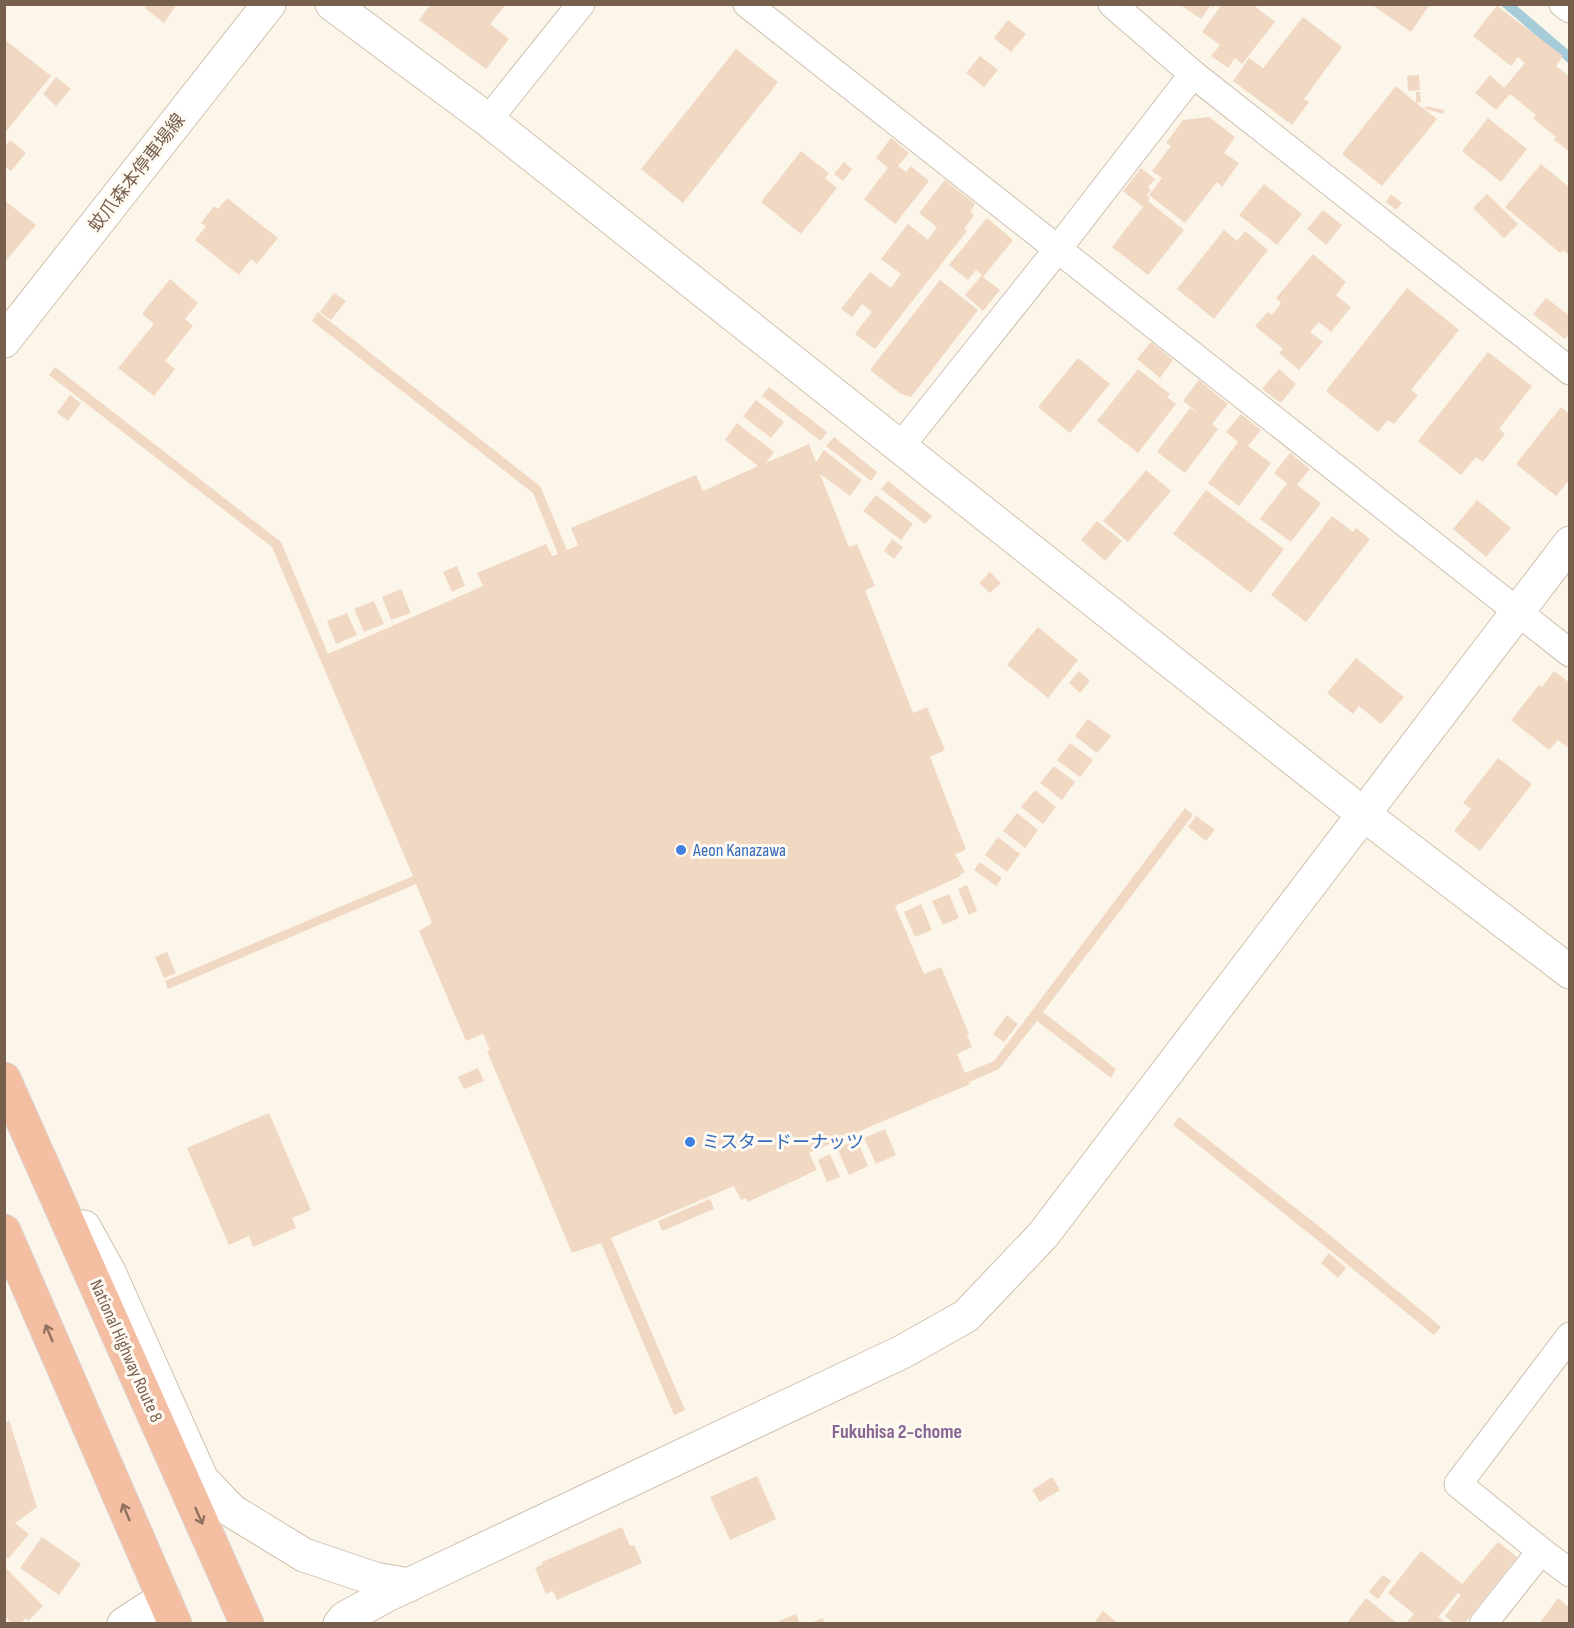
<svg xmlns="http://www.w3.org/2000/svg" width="1574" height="1628" viewBox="0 0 1574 1628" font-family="'Sofia Sans Condensed','Noto Sans JP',sans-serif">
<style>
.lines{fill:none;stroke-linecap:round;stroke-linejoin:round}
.stream{stroke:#a5ccd8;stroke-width:10}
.building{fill:#f1d8c2}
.street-casing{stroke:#cebfaf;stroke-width:29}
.secondary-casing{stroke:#d1c0ad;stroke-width:35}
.highway-casing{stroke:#dcd5d1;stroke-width:35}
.street{stroke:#fff;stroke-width:27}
.secondary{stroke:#fff;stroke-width:33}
.highway{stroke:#f4bea3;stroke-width:33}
.oneway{stroke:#90725e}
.shop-dot{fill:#3f7fe0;stroke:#fffaf1;stroke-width:2}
.labels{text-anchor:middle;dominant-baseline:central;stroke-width:6;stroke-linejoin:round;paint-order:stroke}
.street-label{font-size:18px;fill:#775f4d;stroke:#fffaf1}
.shop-label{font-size:18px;fill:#366cbe;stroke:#fffaf1;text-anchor:start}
.neighbourhood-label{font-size:20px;font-weight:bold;fill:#876693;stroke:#fffaf1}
</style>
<rect width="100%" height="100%" fill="#fcf6ea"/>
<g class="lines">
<polyline class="stream" points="1507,4 1570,58"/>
</g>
<g class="building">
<polygon points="147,4 177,4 164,23 145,8"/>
<polygon points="431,4 506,4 490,24 509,39 486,69 419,20"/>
<polygon points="1179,4 1215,4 1213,8 1210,6 1201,19"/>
<polygon points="1222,4 1258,4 1256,7 1275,22 1242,64 1235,58 1228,68 1211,56 1220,45 1202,32"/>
<polygon points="1371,4 1430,4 1411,32"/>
<polygon points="1497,6 1563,56 1556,66 1570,77 1570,152 1554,140 1556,137 1533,118 1536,115 1510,94 1496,110 1475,93 1490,75 1504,88 1525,63 1518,57 1511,66 1473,36"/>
<polygon points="1303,17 1342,47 1304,99 1309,102 1292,125 1233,81 1249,58 1263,68"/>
<polygon points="1008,20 1026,34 1011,52 994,38"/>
<polygon points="4,39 51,76 4,134"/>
<polygon points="736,49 778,82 683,203 641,169"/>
<polygon points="980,56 998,70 984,87 966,73"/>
<polygon points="1419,75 1420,90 1408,91 1407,76"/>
<polygon points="56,77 71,89 56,106 43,94"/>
<polygon points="1396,86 1416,103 1416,92 1420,92 1421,102 1416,103 1437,119 1382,186 1342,154"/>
<polygon points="1426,106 1444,110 1443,114 1425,109"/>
<polygon points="1209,117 1235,137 1224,153 1239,163 1222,187 1217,182 1185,223 1149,195 1162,178 1152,171 1171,146 1166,143 1183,120"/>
<polygon points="1488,118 1527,149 1501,182 1462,151"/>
<polygon points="891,138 909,153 898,166 906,172 911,166 929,181 895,224 864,199 888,168 876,158"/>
<polygon points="10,140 26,153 11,171 4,166 4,147"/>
<polygon points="801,151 829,173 825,178 837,188 801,234 761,202"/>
<polygon points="844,162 852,169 843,181 834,174"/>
<polygon points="1541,164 1570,188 1570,256 1563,250 1560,253 1505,207"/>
<polygon points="1141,168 1155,179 1148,187 1151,190 1147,195 1150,198 1148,201 1184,230 1148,275 1112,247 1143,207 1123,191"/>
<polygon points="945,180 975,204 970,212 974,215 964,229 967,231 875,349 855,334 872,312 862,304 852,317 841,309 870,272 891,288 901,274 881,259 908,224 928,240 937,227 919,213"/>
<polygon points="1264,184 1302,214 1277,245 1239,215"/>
<polygon points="1391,194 1402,203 1396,210 1386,202"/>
<polygon points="1487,194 1518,224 1504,238 1473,208"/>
<polygon points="227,198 278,238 257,264 251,259 239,275 195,240 206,226 201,223 214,206 218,209"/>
<polygon points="4,200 36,225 4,263"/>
<polygon points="1323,210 1342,225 1326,245 1307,229"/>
<polygon points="987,218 1013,240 983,277 1000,290 983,311 965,295 982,275 976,270 968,280 949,265"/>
<polygon points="1224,230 1237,241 1245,231 1268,250 1214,319 1177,289"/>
<polygon points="1313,254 1346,282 1336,295 1351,307 1331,332 1319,322 1310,332 1323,342 1299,370 1279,353 1283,349 1255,326 1268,312 1272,315 1281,303 1276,298"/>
<polygon points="170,279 198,303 185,319 193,326 165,361 175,369 154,396 118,368 154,324 142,314"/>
<polygon points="940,280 978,310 911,397 901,394 870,370"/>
<polygon points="1407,288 1459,330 1411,390 1418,395 1394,424 1388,420 1378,432 1326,391"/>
<polygon points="334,293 346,301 331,320 320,312"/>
<polygon points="1546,298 1570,316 1570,332 1565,339 1533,314"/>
<polygon points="318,312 540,486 567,550 578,545 571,528 696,475 703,491 758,466 725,440 737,423 774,452 766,463 809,444 816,462 824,450 862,480 850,496 820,474 849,547 857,544 875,586 865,590 913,713 927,707 945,750 930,757 965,847 965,850 955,854 965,872 960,874 961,876 895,906 924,974 941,967 969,1034 967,1035 972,1047 957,1054 965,1073 994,1061 1185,808 1193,815 1043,1012 1116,1069 1111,1078 1037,1021 999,1069 969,1082 970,1084 809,1153 817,1170 748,1202 746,1198 741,1200 734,1186 611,1238 685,1410 674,1415 601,1243 572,1253 487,1051 490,1050 483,1034 466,1041 419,931 432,923 416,884 168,989 165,981 413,876 272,547 49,375 55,367 281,542 328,654 483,586 477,573 546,544 552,556 558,554 533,493 312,321"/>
<polygon points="1151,342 1173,360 1160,378 1137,359"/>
<polygon points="1488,352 1532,386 1499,429 1505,434 1483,462 1476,457 1461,475 1418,441"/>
<polygon points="1078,358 1110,384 1070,433 1038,407"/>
<polygon points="1138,369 1170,394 1167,397 1176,404 1138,453 1097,421"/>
<polygon points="1279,369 1296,384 1281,403 1262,389"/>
<polygon points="1199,380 1228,404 1212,424 1218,429 1185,473 1157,452 1190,408 1202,416 1183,401"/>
<polygon points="769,387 827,432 821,441 762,396"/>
<polygon points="70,395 81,403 68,421 57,413"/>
<polygon points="756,400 784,422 771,438 743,416"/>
<polygon points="1561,407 1570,414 1570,479 1556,496 1516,464"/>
<polygon points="1241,414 1261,430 1248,446 1271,463 1239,506 1208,483 1238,442 1226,432"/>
<polygon points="834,437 877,472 871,481 826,446"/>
<polygon points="1290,453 1310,469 1297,485 1321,503 1291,542 1260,519 1287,483 1274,473"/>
<polygon points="1146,470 1171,491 1128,542 1103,521"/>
<polygon points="888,481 932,516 925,524 881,489"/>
<polygon points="1206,490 1284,549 1251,593 1173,534"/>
<polygon points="876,495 913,524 901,540 863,511"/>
<polygon points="1477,500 1511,528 1486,557 1453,529"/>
<polygon points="1332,516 1353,532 1356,528 1370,539 1306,622 1271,595"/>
<polygon points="1097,521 1122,541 1105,561 1081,540"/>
<polygon points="892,539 903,547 894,559 884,551"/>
<polygon points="457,566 465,586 452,592 443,572"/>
<polygon points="990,572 1001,583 990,593 979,583"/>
<polygon points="401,589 411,613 391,620 382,597"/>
<polygon points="374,601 384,624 364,632 354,609"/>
<polygon points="347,613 357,635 336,644 327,621"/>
<polygon points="1038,627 1078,660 1048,698 1007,665"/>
<polygon points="1356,658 1404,697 1381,724 1359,706 1353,714 1327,693"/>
<polygon points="1079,671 1090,681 1080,693 1069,683"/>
<polygon points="1554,671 1570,683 1570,745 1567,747 1558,740 1549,750 1511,720 1539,685 1542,687"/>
<polygon points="1088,719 1111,736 1097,753 1075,736"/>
<polygon points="1070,743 1093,760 1080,777 1057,760"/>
<polygon points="1498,758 1532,784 1480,851 1454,831 1471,809 1463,803"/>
<polygon points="1054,766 1075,782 1062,800 1040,783"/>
<polygon points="1035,790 1056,807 1043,824 1021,807"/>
<polygon points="1017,813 1038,830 1025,848 1003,831"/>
<polygon points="1196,816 1215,830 1206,841 1188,827"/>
<polygon points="998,837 1020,854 1007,872 985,855"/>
<polygon points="980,862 1002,878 996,886 974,870"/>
<polygon points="967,885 977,911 969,915 958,889"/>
<polygon points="949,894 959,918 943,925 932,901"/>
<polygon points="921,904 932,930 915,937 904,912"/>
<polygon points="167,952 176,973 164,978 155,957"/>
<polygon points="1007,1015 1018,1024 1004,1042 993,1034"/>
<polygon points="478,1068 484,1081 464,1089 458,1077"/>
<polygon points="269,1113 311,1210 292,1218 296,1228 253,1247 249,1236 229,1245 187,1148"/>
<polygon points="1179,1117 1320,1227 1441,1327 1434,1335 1316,1239 1173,1125"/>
<polygon points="885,1129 896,1155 876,1164 864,1138"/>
<polygon points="857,1140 868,1166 849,1175 837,1148"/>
<polygon points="830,1154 840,1177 827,1182 818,1160"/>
<polygon points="710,1199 714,1209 662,1231 658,1221"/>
<polygon points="1329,1253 1346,1268 1338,1278 1321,1263"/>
<polygon points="9,1420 37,1507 15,1523 29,1534 8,1559 4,1555 4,1425"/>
<polygon points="757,1476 776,1519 730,1540 710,1497"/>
<polygon points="1052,1477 1060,1490 1040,1502 1032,1490"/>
<polygon points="622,1527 630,1546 634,1545 642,1563 557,1600 553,1591 546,1594 535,1568 543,1564 542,1562"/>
<polygon points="42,1537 81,1564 59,1595 20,1568"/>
<polygon points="1498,1542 1517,1557 1464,1624 1455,1624 1445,1616 1461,1595 1458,1593 1438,1617 1447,1624 1407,1622 1414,1614 1388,1593 1421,1551 1462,1584"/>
<polygon points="7,1569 43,1606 28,1621 26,1618 20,1624 12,1624 4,1615 4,1571"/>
<polygon points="1383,1575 1391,1581 1378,1599 1369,1592"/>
<polygon points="1366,1598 1398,1624 1346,1624"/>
<polygon points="1558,1598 1570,1608 1570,1624 1539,1624"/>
<polygon points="1103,1611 1119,1624 1093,1624"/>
<polygon points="796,1614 800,1624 774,1624 774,1623"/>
<polygon points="823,1618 825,1624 810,1624 810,1623"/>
</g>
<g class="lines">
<defs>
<g id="street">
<polyline points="747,4 1570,653"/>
<polyline points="1112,4 1193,74 1570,371"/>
<polyline points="1563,4 1570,9"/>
<polyline points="488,120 581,4"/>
<polyline points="900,447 1057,250 1193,74"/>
<polyline points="1541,1551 1570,1573"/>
<polyline points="1483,1624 1541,1551 1458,1484 1570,1336"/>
</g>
<g id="secondary">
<polyline points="332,4 488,120 1362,813 1570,972"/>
<polyline points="4,341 269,4"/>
<polyline points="84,1227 109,1272 202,1480 232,1511 304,1555 375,1579 409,1585"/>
<polyline points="124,1624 164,1598"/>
<polyline points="340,1624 345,1618 387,1595 902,1352 966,1316 1043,1235 1570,543"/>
</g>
<g id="highway">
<polyline points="4,1079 247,1624"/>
<polyline points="4,1231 175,1624"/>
</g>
</defs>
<use href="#street" class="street-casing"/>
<use href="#secondary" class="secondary-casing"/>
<use href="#highway" class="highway-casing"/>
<use href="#street" class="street"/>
<use href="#secondary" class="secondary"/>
<use href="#highway" class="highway"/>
</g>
<defs><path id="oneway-shaft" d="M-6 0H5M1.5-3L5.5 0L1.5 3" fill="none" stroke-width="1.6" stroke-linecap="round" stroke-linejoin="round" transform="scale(1.5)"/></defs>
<g class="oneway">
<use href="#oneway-shaft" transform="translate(49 1333) rotate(-113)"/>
<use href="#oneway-shaft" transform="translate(126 1512) rotate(-113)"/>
<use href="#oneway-shaft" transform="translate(199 1516) rotate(66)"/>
</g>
<g class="shop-dot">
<circle cx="681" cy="850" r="6"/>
<circle cx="690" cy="1142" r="6"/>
</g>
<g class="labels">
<g class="street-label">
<text transform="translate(137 173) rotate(-52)">蚊爪森本停車場線</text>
<text transform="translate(126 1351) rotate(66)">National Highway Route 8</text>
</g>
<g class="shop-label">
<text x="693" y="850">Aeon Kanazawa</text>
<text x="702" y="1142">ミスタードーナッツ</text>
</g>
<g class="neighbourhood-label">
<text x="897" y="1432">Fukuhisa 2-chome</text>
</g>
</g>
<rect width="1574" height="1628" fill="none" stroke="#775f4d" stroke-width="12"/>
</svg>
